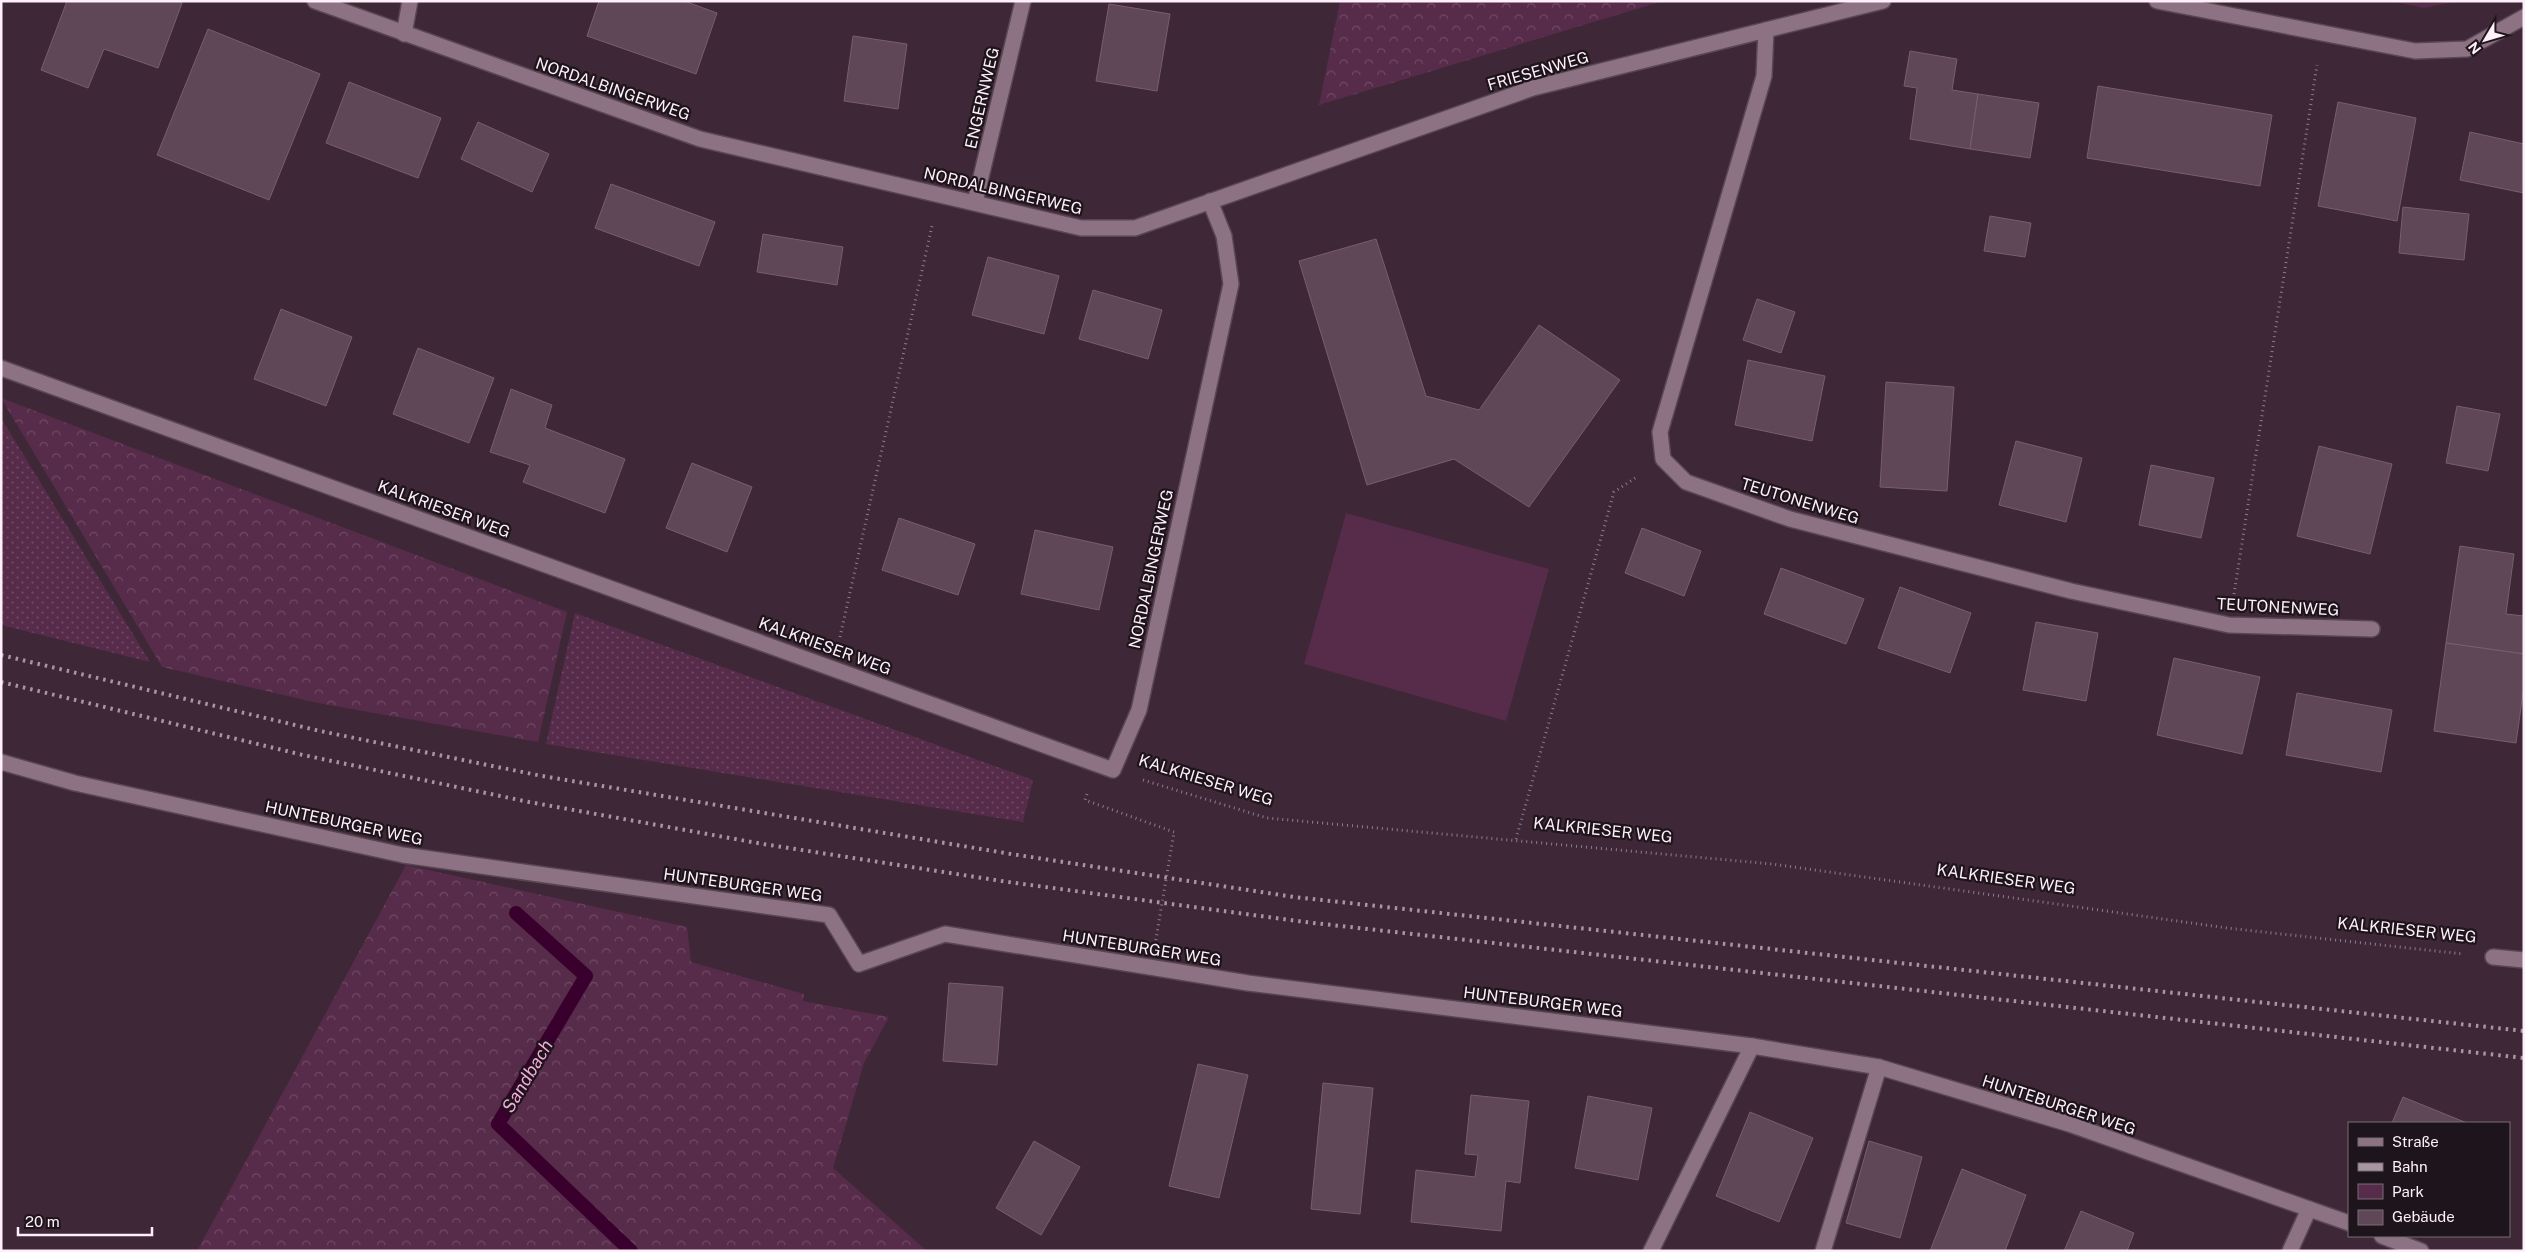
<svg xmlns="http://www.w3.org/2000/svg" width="2525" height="1252" viewBox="0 0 2525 1252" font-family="'Public Sans',sans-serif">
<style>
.grass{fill:url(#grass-dots)}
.forest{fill:url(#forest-crowns)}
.park{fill:#572b4a}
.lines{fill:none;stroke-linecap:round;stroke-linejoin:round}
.stream{stroke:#3a002d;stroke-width:14}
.building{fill:#5f4757;stroke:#785e6f}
.minor-casing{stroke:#584653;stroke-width:18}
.path{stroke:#907c8a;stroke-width:3;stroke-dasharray:1 4;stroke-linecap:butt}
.minor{stroke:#8d7284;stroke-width:15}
.rail{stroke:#a996a3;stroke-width:4;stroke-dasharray:2.5 5;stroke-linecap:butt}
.path-bridge{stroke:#907c8a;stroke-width:3;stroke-dasharray:1 4;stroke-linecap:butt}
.labels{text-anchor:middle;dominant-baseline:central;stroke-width:4.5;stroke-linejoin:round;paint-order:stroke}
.street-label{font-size:16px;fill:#feeff9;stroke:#1e141b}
.water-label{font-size:18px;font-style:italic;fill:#f6a9dd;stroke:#1e141b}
</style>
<defs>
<pattern id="grass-dots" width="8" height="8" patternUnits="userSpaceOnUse" patternTransform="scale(1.25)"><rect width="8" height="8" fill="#572b4a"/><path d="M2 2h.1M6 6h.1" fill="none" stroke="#704a65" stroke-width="1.8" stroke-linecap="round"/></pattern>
<pattern id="forest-crowns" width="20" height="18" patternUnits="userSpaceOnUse" patternTransform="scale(1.25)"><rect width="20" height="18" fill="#572b4a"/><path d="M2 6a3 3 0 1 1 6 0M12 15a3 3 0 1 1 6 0" fill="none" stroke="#704a65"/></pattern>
</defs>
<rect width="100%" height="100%" fill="#3e2737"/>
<g class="grass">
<polygon points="1,418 150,662 1,625"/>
<polygon points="575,613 1033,780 1023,822 546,744"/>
</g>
<g class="forest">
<polygon points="1340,1 1663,1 1319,105"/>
<polygon points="1,398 567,612 538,742 318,703 162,667"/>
<polygon points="406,865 687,927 691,962 804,994 803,1001 889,1017 864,1063 833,1168 927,1251 197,1251"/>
</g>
<g class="park">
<polygon points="2391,1 2458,1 2424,8"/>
<polygon points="1346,513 1549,569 1506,721 1304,664"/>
</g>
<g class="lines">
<polyline class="stream" points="516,913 586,976 498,1124 631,1251"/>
</g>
<g class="building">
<polygon points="67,1 177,1 182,3 158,68 104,49 88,88 41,70"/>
<polygon points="599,1 684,1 717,13 696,74 587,36"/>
<polygon points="1109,4 1170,14 1157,91 1096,81"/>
<polygon points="208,29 320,74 269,200 157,155"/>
<polygon points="853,36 907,44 898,109 844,101"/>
<polygon points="1910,51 1957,59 1952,90 1978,94 1970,149 1910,139 1917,88 1904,86"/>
<polygon points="349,82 441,118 418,178 326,143"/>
<polygon points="2098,86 2272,115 2260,186 2087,158"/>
<polygon points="1978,94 2039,103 2030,158 1970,149"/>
<polygon points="2338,102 2416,118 2397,221 2318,206"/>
<polygon points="478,122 549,154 532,192 461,159"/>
<polygon points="2470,132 2524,144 2524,193 2460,180"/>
<polygon points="611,184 715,222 699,266 595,228"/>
<polygon points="2403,207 2469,214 2464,260 2399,253"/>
<polygon points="1990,216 2031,223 2025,257 1984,251"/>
<polygon points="763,234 843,247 837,285 757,272"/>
<polygon points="1376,239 1426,396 1479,410 1539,325 1620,380 1529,507 1454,459 1367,485 1299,261"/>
<polygon points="988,257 1059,276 1044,334 972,315"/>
<polygon points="1093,290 1162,310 1148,359 1079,339"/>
<polygon points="1757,299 1795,312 1781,353 1743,340"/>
<polygon points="281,309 352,337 326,406 254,379"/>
<polygon points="418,348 494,378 469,443 393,414"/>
<polygon points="1748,360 1825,376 1812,441 1735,425"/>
<polygon points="1886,382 1954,387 1947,491 1880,487"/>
<polygon points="511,389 552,405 545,428 625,459 605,513 523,482 530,465 490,452"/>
<polygon points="2457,406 2500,414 2488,471 2446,463"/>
<polygon points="2016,441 2082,458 2066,522 1999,505"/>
<polygon points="2319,446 2392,464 2370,554 2297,536"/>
<polygon points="692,463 752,487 727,552 666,528"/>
<polygon points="2151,465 2214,478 2201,538 2139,525"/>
<polygon points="899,518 975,544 958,595 882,570"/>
<polygon points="1642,528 1701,551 1684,596 1625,573"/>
<polygon points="1035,530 1113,547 1099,610 1021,594"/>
<polygon points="2460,546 2514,554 2506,614 2524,616 2524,654 2446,643"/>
<polygon points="1781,568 1864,599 1846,644 1764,614"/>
<polygon points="1900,587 1971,613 1950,673 1878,648"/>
<polygon points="2036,622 2098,633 2086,701 2023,690"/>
<polygon points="2446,643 2524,654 2524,686 2516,743 2434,731"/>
<polygon points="2174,658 2260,677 2242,754 2157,735"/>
<polygon points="2297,693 2392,710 2381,772 2286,755"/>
<polygon points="949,983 1003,987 997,1065 943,1061"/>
<polygon points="1198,1064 1248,1075 1219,1198 1169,1186"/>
<polygon points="1323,1083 1373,1088 1360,1214 1311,1209"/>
<polygon points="1471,1095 1529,1101 1520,1183 1506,1181 1501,1231 1411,1222 1416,1170 1475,1177 1478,1155 1465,1154"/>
<polygon points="1588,1096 1652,1108 1638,1180 1575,1168"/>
<polygon points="2403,1097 2467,1123 2392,1123"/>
<polygon points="1750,1112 1813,1138 1779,1222 1716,1196"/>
<polygon points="1034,1141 1080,1167 1041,1235 996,1208"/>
<polygon points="1869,1141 1922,1157 1900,1238 1846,1223"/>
<polygon points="1962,1169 2026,1195 2005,1251 1930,1251"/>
<polygon points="2081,1211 2134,1233 2127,1251 2064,1251"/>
</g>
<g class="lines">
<defs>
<g id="minor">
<polyline points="315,1 700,139 1081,228 1135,228 1533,88 1883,1"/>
<polyline points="2157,1 2415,51 2467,49 2524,17"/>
<polyline points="1766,30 1764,76 1660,432 1663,459 1686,482 1790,519 2071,591 2229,625 2372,629"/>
<polyline points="404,34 410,1"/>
<polyline points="975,202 1023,1"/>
<polyline points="1,368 1113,770 1139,710 1231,284 1224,236 1210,201"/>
<polyline points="1,762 75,783 403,855 829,915 859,964 945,934 1248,983 1752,1046 1879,1067 2069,1124 2349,1223"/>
<polyline points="2493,957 2524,960"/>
<polyline points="2382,1236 2421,1251"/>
<polyline points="1651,1251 1752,1046"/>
<polyline points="1823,1251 1879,1067"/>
<polyline points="2290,1251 2309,1209"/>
</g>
</defs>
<use href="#minor" class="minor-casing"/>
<g class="path">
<polyline points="2234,594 2317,65"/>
<polyline points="840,637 932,226"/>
<polyline points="1143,780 1267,818 1772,864 2227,928 2463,954"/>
<polyline points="1087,794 1085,800 1174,832"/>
<polyline points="1516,839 1614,492 1638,476"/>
</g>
<use href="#minor" class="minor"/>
<g class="rail">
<polyline points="1,655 320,731 542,776 1011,854 1294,897 2524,1031"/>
<polyline points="1,682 303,755 529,802 763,844 1008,882 1305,922 2524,1058"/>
</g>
<polyline class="path-bridge" points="1155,945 1174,832"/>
</g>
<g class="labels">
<g class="street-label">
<text transform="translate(1538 71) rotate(-16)">FRIESENWEG</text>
<text transform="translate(613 89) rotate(19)">NORDALBINGERWEG</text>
<text transform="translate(982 98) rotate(-77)">ENGERNWEG</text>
<text transform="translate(1003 191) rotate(13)">NORDALBINGERWEG</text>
<text transform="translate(1800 501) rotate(17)">TEUTONENWEG</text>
<text transform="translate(444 509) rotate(20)">KALKRIESER WEG</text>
<text transform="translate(1151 569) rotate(-78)">NORDALBINGERWEG</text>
<text transform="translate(2278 607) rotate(3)">TEUTONENWEG</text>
<text transform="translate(825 646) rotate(20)">KALKRIESER WEG</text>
<text transform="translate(1206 780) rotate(17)">KALKRIESER WEG</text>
<text transform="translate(344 823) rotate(12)">HUNTEBURGER WEG</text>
<text transform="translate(1603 830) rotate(6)">KALKRIESER WEG</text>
<text transform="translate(2006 879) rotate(8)">KALKRIESER WEG</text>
<text transform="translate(743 885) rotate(8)">HUNTEBURGER WEG</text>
<text transform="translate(2407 930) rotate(6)">KALKRIESER WEG</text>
<text transform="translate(1142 948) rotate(9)">HUNTEBURGER WEG</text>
<text transform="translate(1543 1002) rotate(7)">HUNTEBURGER WEG</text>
<text transform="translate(2059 1105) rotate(18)">HUNTEBURGER WEG</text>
</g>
<g class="water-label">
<text transform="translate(527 1076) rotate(-59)">Sandbach</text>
</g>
</g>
<rect width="2525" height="1252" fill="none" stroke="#feeff9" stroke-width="5"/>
<rect x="2348" y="1122" width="162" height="115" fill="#1e141b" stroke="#786c74"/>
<rect x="2358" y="1138" width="25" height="8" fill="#8d7284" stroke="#786c74"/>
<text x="2392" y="1147" font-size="15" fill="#feeff9">Straße</text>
<rect x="2358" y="1163" width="25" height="8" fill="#a996a3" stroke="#786c74"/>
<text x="2392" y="1172" font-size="15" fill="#feeff9">Bahn</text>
<rect x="2358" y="1184" width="25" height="15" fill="#572b4a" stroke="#786c74"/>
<text x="2392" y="1197" font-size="15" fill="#feeff9">Park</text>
<rect x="2358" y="1210" width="25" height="15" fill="#5f4757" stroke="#786c74"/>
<text x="2392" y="1222" font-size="15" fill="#feeff9">Gebäude</text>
<g transform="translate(2485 40) rotate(232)" stroke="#1e141b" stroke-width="4" paint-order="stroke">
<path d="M0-4L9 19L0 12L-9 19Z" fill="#feeff9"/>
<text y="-8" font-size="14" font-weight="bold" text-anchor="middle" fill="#feeff9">N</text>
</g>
<path d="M18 1227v8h134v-8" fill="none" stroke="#feeff9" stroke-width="2.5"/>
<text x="25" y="1227" font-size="15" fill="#feeff9" stroke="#1e141b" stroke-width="4" paint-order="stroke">20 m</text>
</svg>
